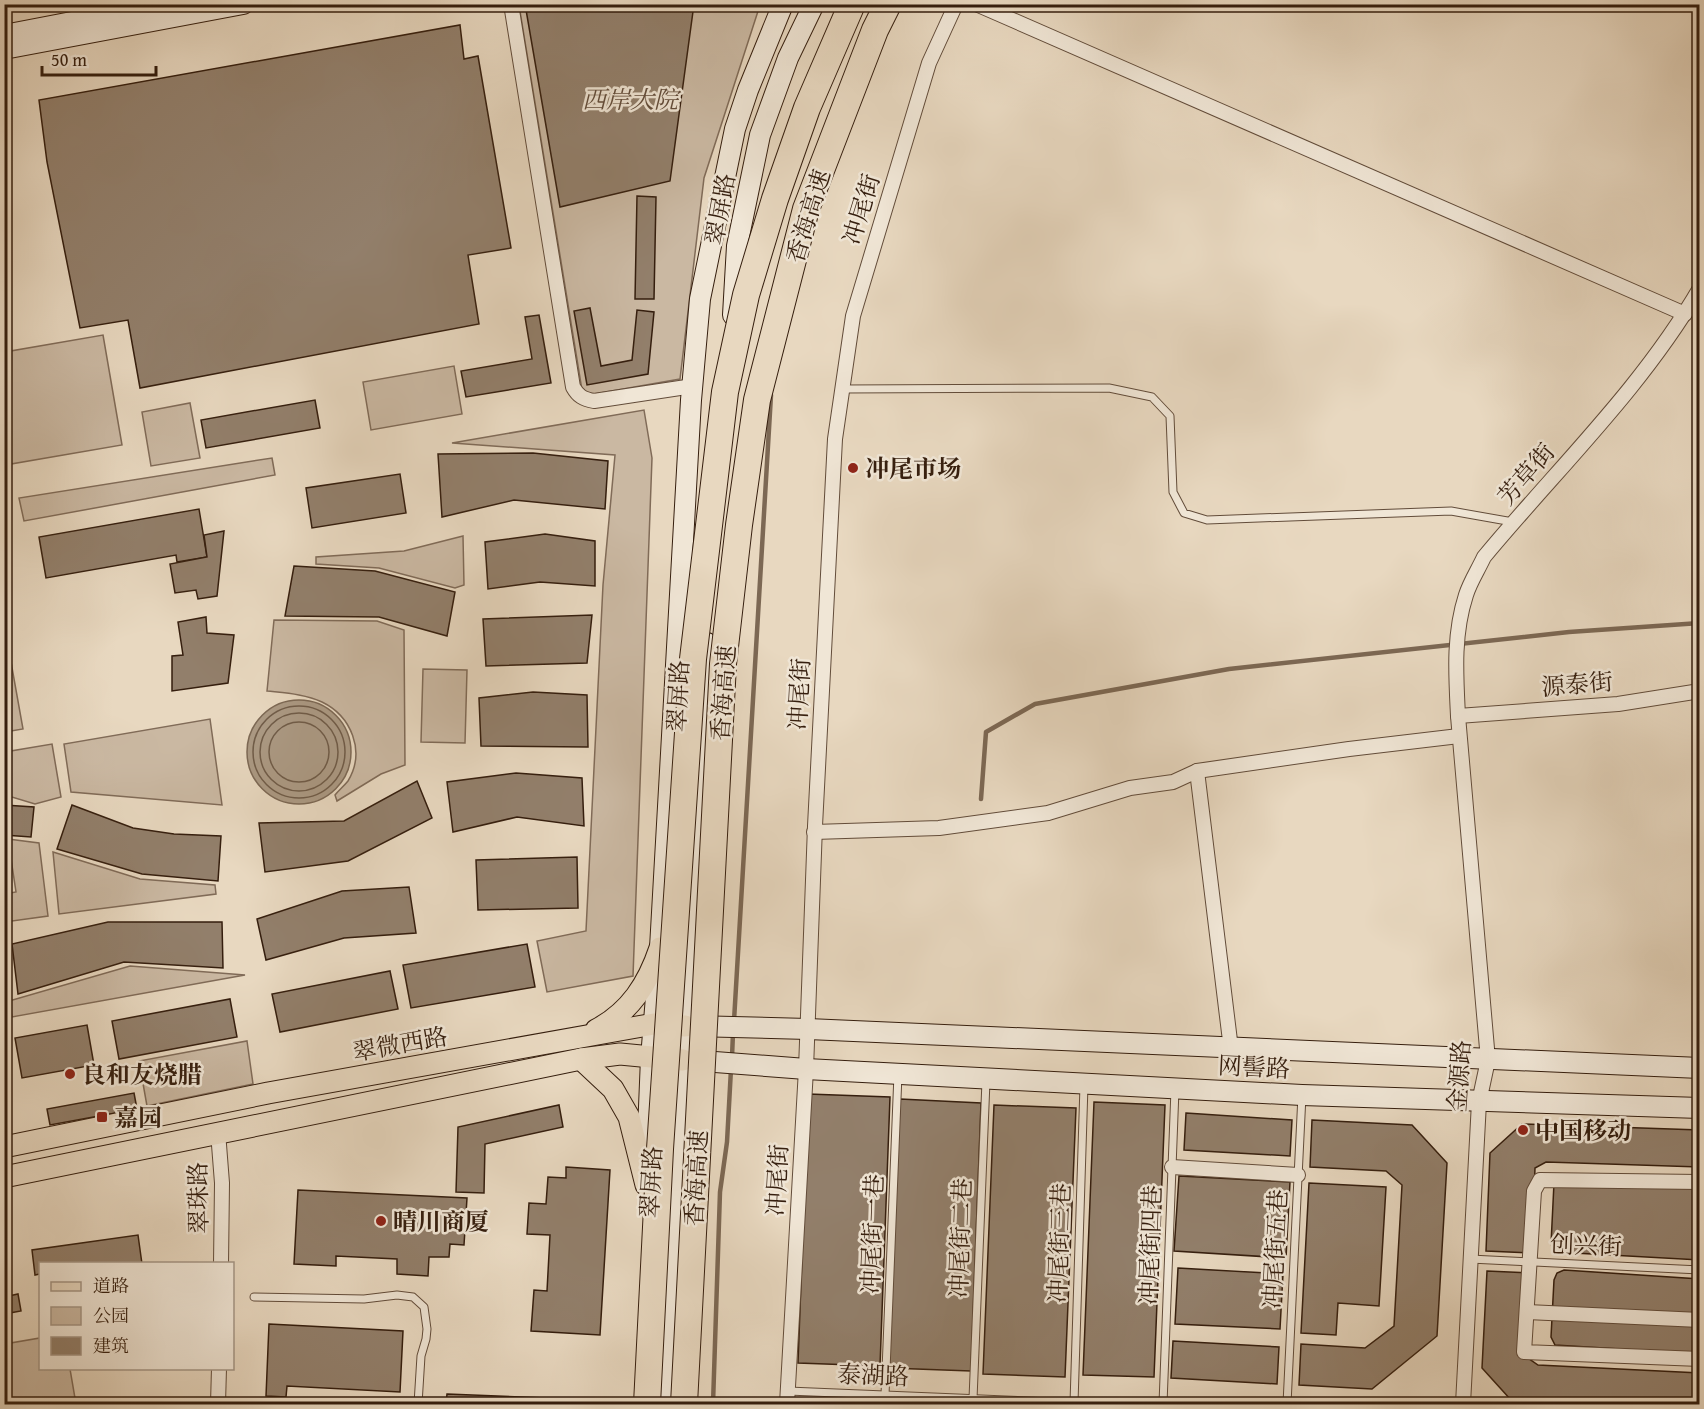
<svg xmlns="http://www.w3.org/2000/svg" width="1704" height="1409" viewBox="0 0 1704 1409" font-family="'Gentium Book Plus','Noto Serif SC',serif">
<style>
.green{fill:#cab8a2;stroke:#806b58;stroke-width:1.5}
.water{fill:#ab9983;stroke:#7c6854;stroke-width:1.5}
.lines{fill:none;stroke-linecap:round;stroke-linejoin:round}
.shore{stroke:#705c48;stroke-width:1.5}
.stream{stroke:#7c6854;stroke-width:4.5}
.building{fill:#927f6b;stroke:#351e0e;stroke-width:1.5}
.lane-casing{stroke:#624c3a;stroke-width:9}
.street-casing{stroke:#624c3a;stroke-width:16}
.secondary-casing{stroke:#351e0e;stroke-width:22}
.primary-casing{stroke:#351e0e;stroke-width:23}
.lane{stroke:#f0e6d6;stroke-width:7}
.street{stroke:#f0e6d6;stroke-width:14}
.secondary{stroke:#f0e6d6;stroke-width:20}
.primary{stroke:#e8d8c0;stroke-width:21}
.highway-bridge-casing{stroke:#351e0e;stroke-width:28;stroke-linecap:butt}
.highway-bridge{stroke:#e8d8c0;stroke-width:26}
.poi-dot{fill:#8f2418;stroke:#f0e6d6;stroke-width:2}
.labels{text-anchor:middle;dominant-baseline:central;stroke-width:5;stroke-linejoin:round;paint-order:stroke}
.park-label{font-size:24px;font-style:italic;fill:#624c3a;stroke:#f0e6d6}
.street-label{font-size:24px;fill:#351e0e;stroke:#f0e6d6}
.poi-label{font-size:24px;font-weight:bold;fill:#351e0e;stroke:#f0e6d6;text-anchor:start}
</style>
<rect width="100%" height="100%" fill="#e8d8c0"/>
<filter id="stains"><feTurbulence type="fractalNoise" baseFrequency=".00333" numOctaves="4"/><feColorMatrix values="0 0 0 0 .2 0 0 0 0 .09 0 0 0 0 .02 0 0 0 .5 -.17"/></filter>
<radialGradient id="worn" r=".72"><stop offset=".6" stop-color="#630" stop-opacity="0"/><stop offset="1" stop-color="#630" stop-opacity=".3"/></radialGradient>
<g class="green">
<polygon points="519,5 760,5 704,178 680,379 583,396"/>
<polygon points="103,335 122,445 5,465 5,352"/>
<polygon points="454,366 462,414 371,430 363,382"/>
<polygon points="190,403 200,458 151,466 142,412"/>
<polygon points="644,410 652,458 633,976 547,992 537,941 586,931 603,585 615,455 452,443"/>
<polygon points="272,458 275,475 24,521 19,498"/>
<polygon points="463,536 464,585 455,588 379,568 316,564 316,557 404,551"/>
<path d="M274 620 377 621 404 630 405 765 381 774 337 801 335 795C339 790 344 786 348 781 366 751 351 716 322 702 305 694 285 693 267 691Z"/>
<polygon points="4,623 23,729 5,732 4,732"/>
<polygon points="423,669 467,670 465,743 421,742"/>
<polygon points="210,719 222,805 71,792 64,744"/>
<polygon points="52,744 61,797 35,804 5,795 5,752"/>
<polygon points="8,839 39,843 48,916 5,922 5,894 16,892"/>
<polygon points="53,852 140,879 215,885 216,894 59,914"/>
<polygon points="130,966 245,975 12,1017 9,1001"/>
<polygon points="247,1041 253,1084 147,1106 139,1061"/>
<polygon points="40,1338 40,1368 70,1369 76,1404 5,1404 5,1344"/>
</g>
<circle class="water" cx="299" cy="752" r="52"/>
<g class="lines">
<g class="shore">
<circle cx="299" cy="752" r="46"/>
<circle cx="299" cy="752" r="39"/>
<circle cx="299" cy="752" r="30"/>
</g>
<g class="stream">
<polyline points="981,799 986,732 1035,704 1229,669 1569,632 1700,623"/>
<polyline points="734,1021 771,395"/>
<polyline points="732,1057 733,1033"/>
<polyline points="713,1404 720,1192 727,1142 731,1069"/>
</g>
</g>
<g class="building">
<polygon points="525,4 694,4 670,181 560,207"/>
<polygon points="460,25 464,59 478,56 511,248 468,255 479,324 140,388 128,320 80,328 47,162 39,100"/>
<polygon points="637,196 656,197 654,299 635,299"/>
<polygon points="590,308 601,366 632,360 637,310 654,312 648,374 587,385 574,311"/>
<polygon points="539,315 551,383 466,397 461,371 532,359 525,317"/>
<polygon points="315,400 320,428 206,448 201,420"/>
<polygon points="533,453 608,461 605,509 514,500 442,517 438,454"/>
<polygon points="400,474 406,513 312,528 306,488"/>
<polygon points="199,509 207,557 177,562 176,555 46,578 39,537"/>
<polygon points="224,531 217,596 198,599 196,590 175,593 170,564 207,557 204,535"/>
<polygon points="545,534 595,541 595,586 540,582 488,589 485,542"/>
<polygon points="294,566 375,571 455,592 447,636 379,617 285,616"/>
<polygon points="592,615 587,663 486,666 483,619"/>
<polygon points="206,617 207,633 234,635 228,683 172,691 172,656 183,655 178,622"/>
<polygon points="533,692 587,695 588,747 481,746 479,698"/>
<polygon points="516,773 582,778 584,826 517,817 453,832 447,782"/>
<polygon points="417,781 432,818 348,861 265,872 259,823 344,821"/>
<polygon points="4,805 34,807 31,837 4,835"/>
<polygon points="72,805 133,828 174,834 221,836 218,881 142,874 57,849"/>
<polygon points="577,857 578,908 478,910 476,860"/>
<polygon points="409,887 416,933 344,938 266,960 257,919 342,891"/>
<polygon points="108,922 222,922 223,968 124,962 18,994 12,944"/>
<polygon points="527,944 535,987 411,1008 403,965"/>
<polygon points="390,971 398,1009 280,1032 272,994"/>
<polygon points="230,999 237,1037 119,1059 112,1021"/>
<polygon points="87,1025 94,1065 22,1078 15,1038"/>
<polygon points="134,1093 137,1109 50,1125 47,1109"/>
<polygon points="808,1094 890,1097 880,1366 798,1363"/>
<polygon points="900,1099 981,1103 971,1371 889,1368"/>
<polygon points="1094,1102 1165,1105 1154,1377 1083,1375"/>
<polygon points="559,1105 563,1127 485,1144 484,1193 456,1192 458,1127"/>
<polygon points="994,1105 1076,1108 1065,1377 983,1374"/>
<polygon points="1186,1113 1292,1120 1290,1156 1184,1150"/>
<polygon points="1312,1120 1412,1125 1447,1163 1437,1336 1372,1389 1299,1385 1301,1344 1365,1348 1394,1326 1402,1185 1386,1171 1310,1167"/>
<polygon points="1522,1124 1700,1130 1700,1167 1546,1162 1535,1168 1532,1253 1486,1251 1490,1153"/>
<polygon points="566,1167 610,1170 600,1335 531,1331 534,1290 547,1291 550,1235 527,1234 529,1203 546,1204 548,1177 566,1178"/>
<polygon points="1179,1176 1290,1182 1286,1258 1174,1251"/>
<polygon points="1309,1183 1386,1187 1379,1306 1338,1303 1336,1335 1301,1333"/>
<polygon points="1554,1183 1700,1184 1700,1260 1556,1252 1551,1244"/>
<polygon points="298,1190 467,1198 464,1245 450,1244 449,1257 429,1257 428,1276 397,1274 397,1259 336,1256 336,1266 294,1264"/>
<polygon points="138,1235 142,1264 40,1264 40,1274 35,1275 32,1250"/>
<polygon points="1178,1268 1283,1274 1280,1329 1175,1324"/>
<polygon points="1564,1270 1700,1279 1700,1354 1555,1345 1551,1337 1554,1280 1557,1273"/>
<polygon points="1487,1271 1532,1273 1528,1358 1538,1365 1700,1373 1700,1404 1593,1404 1511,1400 1482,1368"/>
<polygon points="18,1294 21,1311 4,1314 4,1297"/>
<polygon points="269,1324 403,1331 400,1392 287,1386 286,1397 266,1396"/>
<polygon points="1173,1341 1279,1347 1277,1384 1171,1378"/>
<polygon points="447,1394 596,1400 595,1404 446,1404"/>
</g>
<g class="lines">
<defs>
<g id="lane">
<polyline points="842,389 1109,388 1152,397 1170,416 1173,492 1184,513 1207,520 1451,511 1513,522"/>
<polyline points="1470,1259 1700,1270"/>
<polyline points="254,1297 364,1299 397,1295 413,1297 424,1307 427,1329 426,1339 421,1356 418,1404"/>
<polyline points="788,1391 1100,1404"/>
<polyline points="885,1395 898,1074"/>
<polyline points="973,1399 986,1081"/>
<polyline points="1074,1403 1084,1085"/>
<polyline points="1163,1404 1175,1089"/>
<polyline points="1287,1404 1302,1095"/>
</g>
<g id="street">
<path d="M511 4 573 387C578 396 583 399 594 401L693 386"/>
<polyline points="976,4 1685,314"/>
<polyline points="1458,716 1618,704 1700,691"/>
<polyline points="1197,771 1231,1049"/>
<polyline points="814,832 939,828 1048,813 1130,788 1173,782 1197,771 1349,749 1459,736"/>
<polyline points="218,1132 222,1183 221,1264"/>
<polyline points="1172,1167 1298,1175"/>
<polyline points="1700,1182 1540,1180 1534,1191 1524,1352 1700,1359"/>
<polyline points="1527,1312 1700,1320"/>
<polyline points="218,1404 219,1368"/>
<polyline points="787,1404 806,1069 815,826 835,439 853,316 929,63 956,4"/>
<path d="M1463 1404 1479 1102 1488 1060 1458 716C1456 675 1453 635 1466 595 1470 582 1478 570 1484 557 1557 469 1642 388 1700 288"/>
</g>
<g id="secondary">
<polyline points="4,35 166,4"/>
<polyline points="4,49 243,4"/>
<polyline points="733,315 737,246 760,135 788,58 814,4"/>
<polyline points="692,1026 808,1029 1700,1068"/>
<polyline points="689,1060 806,1069 1302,1095 1700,1108"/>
<polyline points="647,1156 651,1058 660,948 691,400 700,299 735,129 748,90 783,4"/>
<polyline points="665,1404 707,643"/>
</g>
<g id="primary">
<path d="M596 1030C630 1012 648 984 660 948"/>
<polyline points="581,1059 613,1089 629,1117 646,1185"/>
<polyline points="4,1147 268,1093 620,1030 654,1024 685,1026"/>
<polyline points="4,1177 581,1059 620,1054 683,1060"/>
</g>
</defs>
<use href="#lane" class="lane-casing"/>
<use href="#street" class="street-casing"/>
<use href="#secondary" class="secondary-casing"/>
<use href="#primary" class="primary-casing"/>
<use href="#lane" class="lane"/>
<use href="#street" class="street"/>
<use href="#secondary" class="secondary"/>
<use href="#primary" class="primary"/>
<defs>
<g id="highway-bridge">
<polyline points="647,1404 660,1149 693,659 725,392 746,295 775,199 807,108 852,4"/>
<polyline points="684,1404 723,664 739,525 757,400 806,209 875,30 888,4"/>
</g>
</defs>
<use href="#highway-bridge" class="highway-bridge-casing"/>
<use href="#highway-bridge" class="highway-bridge"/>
</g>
<g class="poi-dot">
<circle cx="853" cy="468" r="6"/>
<circle cx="70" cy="1074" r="6"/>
<rect x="96" y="1111" width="12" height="12" rx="3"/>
<circle cx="1523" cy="1130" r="6"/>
<circle cx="381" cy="1221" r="6"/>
</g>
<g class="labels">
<g class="park-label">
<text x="630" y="99">西岸大院</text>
</g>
<g class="street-label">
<text transform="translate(720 209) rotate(-80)">翠屏路</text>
<text transform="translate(861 209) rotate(-73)">冲尾街</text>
<text transform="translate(808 216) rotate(-73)">香海高速</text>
<text transform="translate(1526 474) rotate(-49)">芳草街</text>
<text transform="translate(1577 684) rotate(-5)">源泰街</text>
<text transform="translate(723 693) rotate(-86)">香海高速</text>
<text transform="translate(799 694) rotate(-87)">冲尾街</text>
<text transform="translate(678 696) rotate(-87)">翠屏路</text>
<text transform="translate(400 1044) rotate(-10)">翠微西路</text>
<text transform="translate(1254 1067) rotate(3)">网髻路</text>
<text transform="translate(1459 1076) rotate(-86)">金源路</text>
<text transform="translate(696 1178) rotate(-87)">香海高速</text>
<text transform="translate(777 1180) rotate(-87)">冲尾街</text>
<text transform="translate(651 1182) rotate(-87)">翠屏路</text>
<text transform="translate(198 1198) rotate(-91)">翠珠路</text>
<text transform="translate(872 1234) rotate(-88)">冲尾街一巷</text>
<text transform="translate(960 1238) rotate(-88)">冲尾街二巷</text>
<text transform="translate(1059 1243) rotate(-88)">冲尾街三巷</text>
<text transform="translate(1150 1245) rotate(-88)">冲尾街四巷</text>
<text transform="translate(1586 1245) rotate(2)">创兴街</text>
<text transform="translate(1275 1249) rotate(-87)">冲尾街五巷</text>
<text transform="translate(873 1375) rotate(2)">泰湖路</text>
</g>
<g class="poi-label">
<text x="865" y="468">冲尾市场</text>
<text x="82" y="1074">良和友烧腊</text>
<text x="114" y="1117">嘉园</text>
<text x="1535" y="1130">中国移动</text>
<text x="393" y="1221">晴川商厦</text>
</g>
</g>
<rect width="1704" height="1409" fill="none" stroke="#e8d8c0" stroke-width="24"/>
<rect x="6" y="6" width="1692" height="1397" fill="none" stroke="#351e0e" stroke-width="3"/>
<rect x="12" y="12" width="1680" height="1385" fill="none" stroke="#351e0e" stroke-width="1.5"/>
<rect x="39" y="1262" width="195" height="108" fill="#f0e6d6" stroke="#a59686" stroke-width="1.5"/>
<rect x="51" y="1282" width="30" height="9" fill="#e8d8c0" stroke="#a59686" stroke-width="1.5"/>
<text x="93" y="1292" font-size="18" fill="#351e0e">道路</text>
<rect x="51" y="1307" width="30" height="18" fill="#cab8a2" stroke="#a59686" stroke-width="1.5"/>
<text x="93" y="1322" font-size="18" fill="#351e0e">公园</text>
<rect x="51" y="1337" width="30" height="18" fill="#927f6b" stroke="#a59686" stroke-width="1.5"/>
<text x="93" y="1352" font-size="18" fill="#351e0e">建筑</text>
<path d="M42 66v9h114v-9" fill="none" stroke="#351e0e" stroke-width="3"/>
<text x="51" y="66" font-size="18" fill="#351e0e" stroke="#f0e6d6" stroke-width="4.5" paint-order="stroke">50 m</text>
<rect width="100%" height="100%" filter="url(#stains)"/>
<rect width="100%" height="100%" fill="url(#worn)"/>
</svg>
